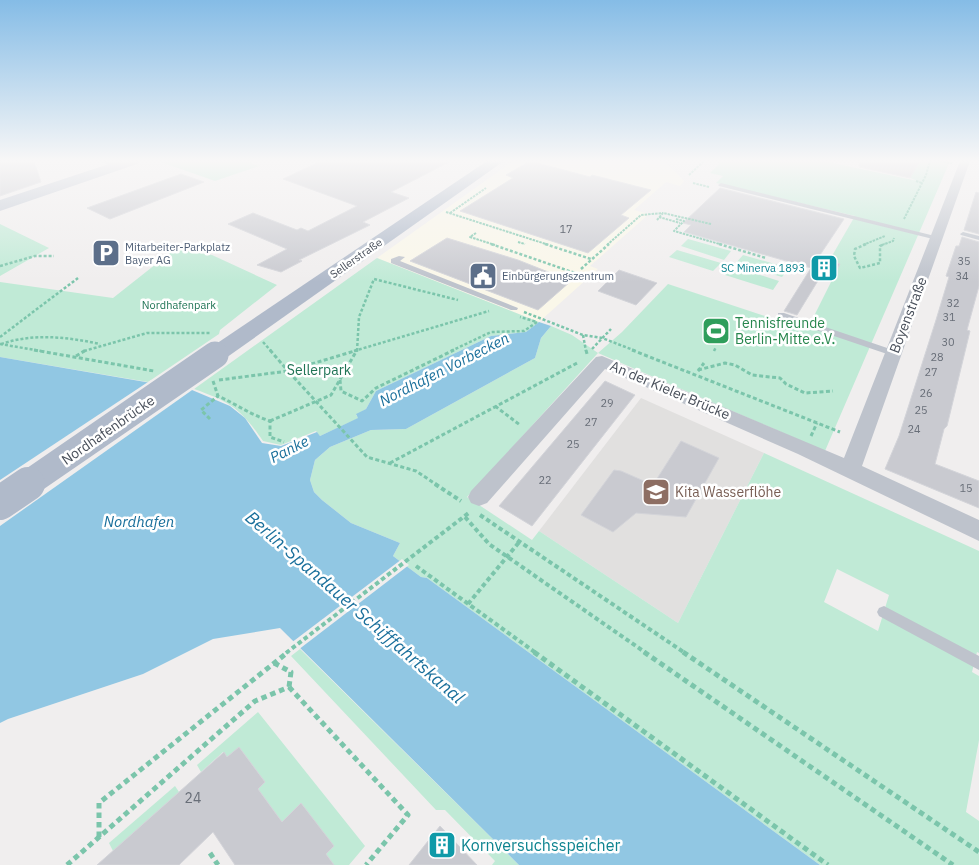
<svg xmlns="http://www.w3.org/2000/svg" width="979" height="865" viewBox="0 0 979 865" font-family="'IBM Plex Sans',sans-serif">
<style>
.commercial{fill:#faf7e9}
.education{fill:#e1e0df}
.green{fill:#c0ead6;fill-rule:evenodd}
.water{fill:#91c7e3}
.pier{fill:#f0eeee}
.building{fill:#c9cad0;stroke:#d3d4d9}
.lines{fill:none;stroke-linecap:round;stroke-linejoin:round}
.path-far4{stroke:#7bc5ab;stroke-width:2;stroke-dasharray:2.5 1;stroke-linecap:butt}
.path-far3{stroke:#7bc5ab;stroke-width:2.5;stroke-dasharray:3 2;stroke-linecap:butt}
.path-far2{stroke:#7bc5ab;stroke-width:3;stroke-dasharray:4 2.5;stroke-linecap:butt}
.path-far1{stroke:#7bc5ab;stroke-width:4;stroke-dasharray:4.5 3;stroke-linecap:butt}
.path{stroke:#7bc5ab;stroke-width:5;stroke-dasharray:5.5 4;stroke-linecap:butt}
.lane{fill:#bec3cc;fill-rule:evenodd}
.street{fill:#bec3cc;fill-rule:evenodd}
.secondary{fill:#c0c7d3;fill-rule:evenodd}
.primary{fill:#b0baca;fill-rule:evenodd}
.primary-bridge-far1{stroke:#b0baca;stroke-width:27}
.primary-bridge{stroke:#b0baca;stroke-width:34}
.labels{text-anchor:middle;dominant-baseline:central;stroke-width:5;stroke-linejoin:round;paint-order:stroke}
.number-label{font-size:11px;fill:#686e78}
.far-service-label{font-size:11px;fill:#4e5e75;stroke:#fff;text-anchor:start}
.far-street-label{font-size:11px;fill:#484f5a;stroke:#fff}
.far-culture-label{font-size:11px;fill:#0d838f;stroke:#fff;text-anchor:end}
.far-park-label{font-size:11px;fill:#1f7455;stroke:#fff}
.street-label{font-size:14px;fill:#484f5a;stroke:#fff}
.leisure-label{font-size:14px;fill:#27864d;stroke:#fff;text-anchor:start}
.park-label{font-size:14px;fill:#1f7455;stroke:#fff}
.education-label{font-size:14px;fill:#785e54;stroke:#fff;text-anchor:start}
.near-number-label{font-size:14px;fill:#686e78}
.water-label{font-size:15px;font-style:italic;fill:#196f9b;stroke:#fff}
.near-culture-label{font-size:16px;fill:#0d838f;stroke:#fff;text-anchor:start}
.near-water-label{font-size:18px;font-style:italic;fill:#196f9b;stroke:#fff}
</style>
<rect width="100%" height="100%" fill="#f0eeee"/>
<polygon class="commercial" points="513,161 664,161 684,181 680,186 666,182 634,210 649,214 590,266 598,269 539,322 377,258"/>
<polygon class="education" points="641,398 764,453 678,623 539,531"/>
<g class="green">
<polygon points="158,161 244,161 259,166 215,181"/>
<path d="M722 161H823L918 181 910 178 919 161H950L825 451 598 353 467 497 532 540 539 531 678 623 764 453 979 551V653L977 652 972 672 979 676V740L966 812 979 821V865H820L427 578 421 577 393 556 400 543 351 523 322 500 314 492 310 480 315 460 330 447 371 430 406 429 535 358 541 338 551 326 572 335 598 353 622 332 668 284 807 330 840 264 829 261 855 216 716 183 723 176 710 173ZM837 569 889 595 878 631 824 602Z"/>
<polygon points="0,224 49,248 0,276"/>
<polygon points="688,239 731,251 724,260 681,246"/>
<polygon points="175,249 212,255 277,285 220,330 219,334 148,382 0,357 0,282 113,298"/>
<polygon points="677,250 721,263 713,271 669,257"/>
<polygon points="743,255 789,268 782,277 736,263"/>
<path d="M377 258 539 322 526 332 491 336 376 391 366 409 356 415 359 418 320 436 316 431 281 445 263 441C241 409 231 402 194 389Z"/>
<polygon points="732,266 779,281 773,290 725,275"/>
<polygon points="300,649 519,865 492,865 495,861 445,810 436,810 291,656"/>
<polygon points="258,712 365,846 349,865 334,865 326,854 333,846 301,803 282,822 258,789 265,782 239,747 227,757 223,752 201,772 197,765"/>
<polygon points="175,786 179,792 113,851 109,843"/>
</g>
<polygon class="water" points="539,322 551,326 541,338 535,358 406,429 371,430 330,447 315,460 310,480 314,492 322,500 351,523 400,543 393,556 421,577 427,578 820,865 519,865 280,628 213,639 143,674 8,719 0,723 0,357 192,390 230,406 245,418 262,443 281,446 317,432 320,436 358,418 356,414 366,409 376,391 491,336 526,332"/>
<g class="pier">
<polygon points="151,380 195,388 0,526 0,480"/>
<polygon points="402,559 409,565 298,650 291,643"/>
</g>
<g class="building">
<polygon points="0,161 28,161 35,164 41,182 0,196"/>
<polygon points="321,161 358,161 367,163 373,161 451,161 391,192 409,198 363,222 370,225 299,260 302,261 281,272 257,265 287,249 228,224 253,213 297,230 301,228 308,231 357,206 283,179"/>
<polygon points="530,161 590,177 592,175 651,190 621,215 629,218 588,253 460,211 513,178 506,175"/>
<polygon points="859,161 920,161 910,178 859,167"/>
<polygon points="181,174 204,182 110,219 87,208"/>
<polygon points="720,188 844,219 818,258 840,264 831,280 811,273 819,279 797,315 784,311 816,260 811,268 684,232 691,225 683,223"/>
<polygon points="976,192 979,193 979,234 964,230"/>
<polygon points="962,237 979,242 979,286 967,330 970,331 947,426 944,429 935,464 979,481 979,508 885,469 899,436 936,320 949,277 946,276 956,246 959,246"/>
<polygon points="447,238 518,260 571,281 538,310 410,261"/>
<polygon points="619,270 657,283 636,305 598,291"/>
<polygon points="605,381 635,395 532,526 499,506"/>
<polygon points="681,441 719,458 686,517 636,513 613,532 581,515 614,470 621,471 653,485"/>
<polygon points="239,747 265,782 258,789 282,822 301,803 334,846 326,854 334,865 235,865 213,832 179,865 97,865 224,752 227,757"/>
<polygon points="440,826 477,865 409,865"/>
</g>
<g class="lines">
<g class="path-far4">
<polyline points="940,161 952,163"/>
<polyline points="689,175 704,161"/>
<polyline points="916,181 922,183"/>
<polyline points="693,183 709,187"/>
<polyline points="446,212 549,245"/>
<polyline points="450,213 486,188"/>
<polyline points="659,217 680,223"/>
<polyline points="676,219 684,221 674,231 723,245"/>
<polyline points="904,219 926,175 930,161"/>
<polyline points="657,220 663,213 711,224"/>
<polyline points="476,233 470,237 495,245"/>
<polyline points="518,242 525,244"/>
<polyline points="607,245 641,215 663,213"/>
<polyline points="863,245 885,236"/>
<polyline points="882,245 893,241 894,238"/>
</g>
<g class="path-far3">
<polyline points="491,244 578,274"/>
<polyline points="545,244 591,259"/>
<polyline points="719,244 766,258"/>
<polyline points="866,244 855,249 854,256 860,268 880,263 880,246 885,244"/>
<polyline points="824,259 825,257"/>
<polyline points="835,262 836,260"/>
<polyline points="0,266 35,256 54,256"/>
<polyline points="581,269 609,244"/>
<polyline points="524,312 583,335 602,338 636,351"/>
<polyline points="583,335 586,351"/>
<polyline points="0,337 78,278"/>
<polyline points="263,342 271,351"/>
<polyline points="0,344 41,351"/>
<path d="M1 344C34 333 67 337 100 344"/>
<polyline points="592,349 611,329"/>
<polyline points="84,351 147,333 210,333"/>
<polyline points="354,351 489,311"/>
<polyline points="357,351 359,317 374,279 458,300"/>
<polyline points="451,351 491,332 524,331 537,322 520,317"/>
<polyline points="714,351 716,347"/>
</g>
<g class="path-far2">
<polyline points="34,350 154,371"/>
<polyline points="270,350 288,371 358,350"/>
<polyline points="586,350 587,354"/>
<polyline points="632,350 840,432"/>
<polyline points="76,356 86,350"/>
<polyline points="698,370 725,363 735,365 752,375 780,378 786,384 805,393 833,391"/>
<polyline points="698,371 704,363"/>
<polyline points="219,380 288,371 367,457 416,471 437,485"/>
<polyline points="340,380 341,391 362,401 376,388 454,350"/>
<path d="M213 381 218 396C238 405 249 414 270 421V437L284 442"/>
<polyline points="495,406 520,425"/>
<polyline points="210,419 201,410 218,396"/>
<polyline points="270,421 331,395 357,350"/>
<polyline points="811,436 817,423"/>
<polyline points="390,463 579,362"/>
</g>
<g class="path-far1">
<polyline points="435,484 461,501"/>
<polyline points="480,515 685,653"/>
<polyline points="465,517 489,544 646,653"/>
<polyline points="416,566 536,653"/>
<polyline points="468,604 520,541"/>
<polyline points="286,653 470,512"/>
</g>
<g class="path">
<polyline points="534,652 828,865"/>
<polyline points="644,652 953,865"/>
<polyline points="683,652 979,852"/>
<polyline points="274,663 291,672 289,687"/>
<polyline points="289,687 408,815 366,865"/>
<polyline points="99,837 99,803 288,652"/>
<polyline points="210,853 218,865"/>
<polyline points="67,865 255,701 289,687"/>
</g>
<g class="lane">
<polygon points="100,161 108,161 120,166 115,167"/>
<polygon points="721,183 939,237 940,238 937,240 719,186 718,185"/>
<polygon points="963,232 979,236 979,240 961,235 960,234"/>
<polygon points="399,256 405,257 400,261 518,308 517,310 511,310 391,263 391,259"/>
<polygon points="778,313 784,313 896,351 897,353 896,355 890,355 778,317"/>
<polygon points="884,606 979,656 979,670 879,616 877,612 879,608"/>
</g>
<polygon class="street" points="960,161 970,161 862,466 979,520 979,541 798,454 605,369 487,503 479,506 471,503 468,497 471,491 596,357 602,356 844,458"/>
<polygon class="secondary" points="118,161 139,161 137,164 0,211 0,200"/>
<polygon class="primary" points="487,161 504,161 223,360 215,362 207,360 203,355 207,350"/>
<polyline class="primary-bridge-far1" points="26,485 215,355"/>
<polyline class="primary-bridge" points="0,503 28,484"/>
</g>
<linearGradient id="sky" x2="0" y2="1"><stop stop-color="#85bce6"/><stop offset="0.57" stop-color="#f8f7f7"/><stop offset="1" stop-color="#f8f7f7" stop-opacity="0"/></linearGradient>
<rect width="979" height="282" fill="url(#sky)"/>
<defs>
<symbol id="parking-square" viewBox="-11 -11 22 22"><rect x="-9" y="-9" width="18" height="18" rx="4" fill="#5c6f8a" stroke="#fff"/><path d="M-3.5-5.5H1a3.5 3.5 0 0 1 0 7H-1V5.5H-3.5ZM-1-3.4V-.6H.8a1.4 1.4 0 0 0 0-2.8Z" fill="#fff"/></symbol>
<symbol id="building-square" viewBox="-11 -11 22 22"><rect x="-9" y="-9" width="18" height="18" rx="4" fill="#0f9aa8" stroke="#fff"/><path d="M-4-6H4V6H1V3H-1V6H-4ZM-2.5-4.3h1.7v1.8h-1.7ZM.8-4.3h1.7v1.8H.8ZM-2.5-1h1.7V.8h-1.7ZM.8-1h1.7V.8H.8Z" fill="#fff"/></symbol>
<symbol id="civic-square" viewBox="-11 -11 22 22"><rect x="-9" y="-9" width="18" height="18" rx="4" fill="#5c6f8a" stroke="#fff"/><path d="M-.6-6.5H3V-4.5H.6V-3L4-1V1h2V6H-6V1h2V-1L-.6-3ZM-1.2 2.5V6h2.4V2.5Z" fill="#fff"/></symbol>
<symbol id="stadium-square" viewBox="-11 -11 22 22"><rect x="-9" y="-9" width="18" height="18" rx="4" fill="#2e9e5b" stroke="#fff"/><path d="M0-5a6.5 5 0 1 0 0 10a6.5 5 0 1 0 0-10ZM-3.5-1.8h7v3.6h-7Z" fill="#fff"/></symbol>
<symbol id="school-square" viewBox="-11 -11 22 22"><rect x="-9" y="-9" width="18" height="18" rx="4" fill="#8d6e63" stroke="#fff"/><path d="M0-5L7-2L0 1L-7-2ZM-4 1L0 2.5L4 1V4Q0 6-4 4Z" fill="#fff"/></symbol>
</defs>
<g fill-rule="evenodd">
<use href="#parking-square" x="90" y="237" width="32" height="32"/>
<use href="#building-square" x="808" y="252" width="32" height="32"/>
<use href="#civic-square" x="467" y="260" width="32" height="32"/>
<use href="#stadium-square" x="700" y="315" width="32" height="32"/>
<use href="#school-square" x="640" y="476" width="32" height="32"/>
<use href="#building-square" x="426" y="829" width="32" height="32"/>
</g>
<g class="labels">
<g class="number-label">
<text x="566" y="229">17</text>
<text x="964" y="261">35</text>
<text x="962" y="276">34</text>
<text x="953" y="303">32</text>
<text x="949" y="317">31</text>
<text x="948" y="342">30</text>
<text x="937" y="357">28</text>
<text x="931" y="372">27</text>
<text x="926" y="393">26</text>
<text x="607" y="403">29</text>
<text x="921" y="410">25</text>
<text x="591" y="422">27</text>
<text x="914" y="429">24</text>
<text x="573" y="444">25</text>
<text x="545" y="480">22</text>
<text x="966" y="488">15</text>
</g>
<g class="far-service-label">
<text x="125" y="247">Mitarbeiter-Parkplatz<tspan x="125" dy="13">Bayer AG</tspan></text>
<text x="502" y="276">Einbürgerungszentrum</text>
</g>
<g class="far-street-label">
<text transform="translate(356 258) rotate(-35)">Sellerstraße</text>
</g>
<g class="far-culture-label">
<text x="805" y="268">SC Minerva 1893</text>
</g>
<g class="far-park-label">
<text x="179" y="305">Nordhafenpark</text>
</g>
<g class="street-label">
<text transform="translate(908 315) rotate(-69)">Boyenstraße</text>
<text transform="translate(670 390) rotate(23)">An der Kieler Brücke</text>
<text transform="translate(108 430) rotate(-35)">Nordhafenbrücke</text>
</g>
<g class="leisure-label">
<text x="735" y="323">Tennisfreunde<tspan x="735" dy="16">Berlin-Mitte e.V.</tspan></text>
</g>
<g class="park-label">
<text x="319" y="370">Sellerpark</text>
</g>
<g class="education-label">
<text x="675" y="492">Kita Wasserflöhe</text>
</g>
<g class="near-number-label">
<text x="193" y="798">24</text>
</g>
<g class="water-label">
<text transform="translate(444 369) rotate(-27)">Nordhafen Vorbecken</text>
<text transform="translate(289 449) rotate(-27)">Panke</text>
<text x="139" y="521">Nordhafen</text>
</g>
<g class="near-culture-label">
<text x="461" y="845">Kornversuchsspeicher</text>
</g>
<g class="near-water-label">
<text transform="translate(355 607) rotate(41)">Berlin-Spandauer Schifffahrtskanal</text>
</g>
</g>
</svg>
